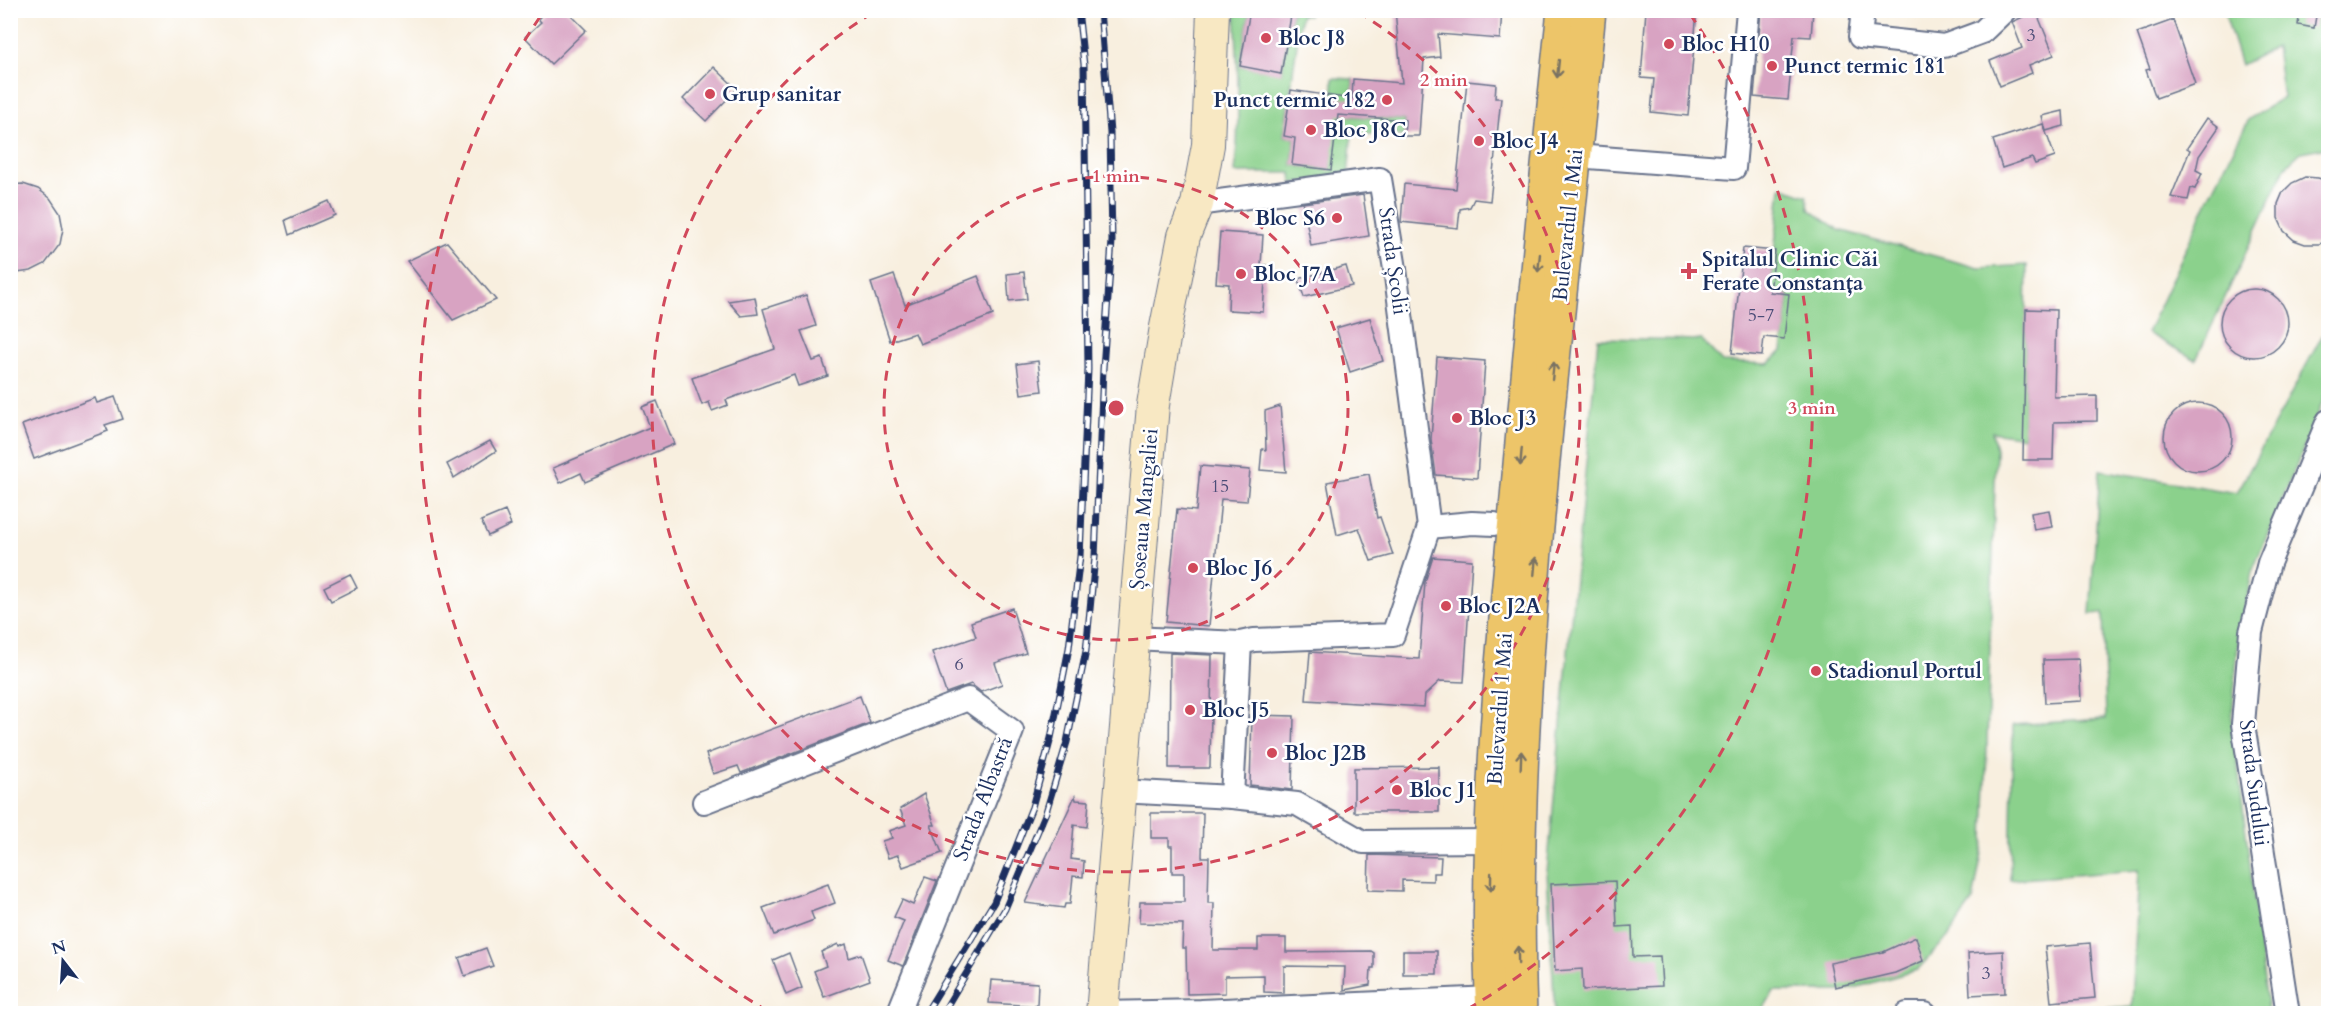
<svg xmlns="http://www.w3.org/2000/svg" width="2339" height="1024" viewBox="0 0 2339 1024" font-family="Cardo,serif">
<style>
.green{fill:#8bd18c;stroke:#538075;stroke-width:1.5}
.building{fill:#d8a3c2}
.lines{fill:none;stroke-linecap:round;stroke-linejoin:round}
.street-casing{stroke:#68728b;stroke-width:26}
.secondary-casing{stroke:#68728b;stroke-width:34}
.primary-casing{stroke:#68728b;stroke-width:36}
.street{stroke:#fff;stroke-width:22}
.secondary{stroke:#f8e8c3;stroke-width:32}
.primary{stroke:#edc569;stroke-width:33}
.rail-casing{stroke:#1b2f5e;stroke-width:7}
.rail{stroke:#fff;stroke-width:4.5;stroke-dasharray:14;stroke-linecap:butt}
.oneway{stroke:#797263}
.ring{fill:none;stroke:#d1495b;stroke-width:3;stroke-dasharray:10 8}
.poi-dot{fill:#d1495b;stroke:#fff;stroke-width:2}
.labels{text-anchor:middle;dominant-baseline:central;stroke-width:5;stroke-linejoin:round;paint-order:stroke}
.number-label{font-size:18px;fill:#4a4c77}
.poi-label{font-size:21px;font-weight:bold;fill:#1b2f5e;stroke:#fff;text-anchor:start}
.street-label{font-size:21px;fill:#1b2f5e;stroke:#fff}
.centre{fill:#d1495b;stroke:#fff;stroke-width:3}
.ring-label{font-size:18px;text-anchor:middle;font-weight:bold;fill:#d1495b;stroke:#fff;stroke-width:5;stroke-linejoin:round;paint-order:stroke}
</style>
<rect width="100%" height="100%" fill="#fff"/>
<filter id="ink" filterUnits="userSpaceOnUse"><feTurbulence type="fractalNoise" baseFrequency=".0167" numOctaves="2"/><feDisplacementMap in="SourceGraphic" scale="12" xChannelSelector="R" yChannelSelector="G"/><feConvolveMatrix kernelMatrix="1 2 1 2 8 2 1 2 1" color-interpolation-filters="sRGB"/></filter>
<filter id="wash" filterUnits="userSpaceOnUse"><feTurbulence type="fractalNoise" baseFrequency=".008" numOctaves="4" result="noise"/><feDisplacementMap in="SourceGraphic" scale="24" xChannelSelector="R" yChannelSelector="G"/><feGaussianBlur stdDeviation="1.35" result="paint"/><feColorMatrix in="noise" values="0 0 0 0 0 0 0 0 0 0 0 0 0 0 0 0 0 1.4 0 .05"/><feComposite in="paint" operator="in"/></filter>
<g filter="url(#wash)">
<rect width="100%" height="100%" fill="#f8efdf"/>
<g class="green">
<path d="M1235 11H1250L1240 66 1281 73 1292 11H1309L1308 15H1301L1284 136 1295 138 1292 165 1331 170 1333 78 1353 79 1351 116 1405 120 1404 136 1352 133 1348 177 1292 183 1291 173H1235C1240 119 1238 65 1235 11Z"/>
<polygon points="2224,11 2272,11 2275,17 2280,11 2328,11 2328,147 2301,152 2286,166 2196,360 2147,333 2210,196 2249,119 2283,98 2276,47 2241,65"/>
<polygon points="1781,187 1807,196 1809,209 1839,230 1979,268 2027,265 2024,437 1992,432 1996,450 1984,842 1973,900 1948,937 1917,970 1844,991 1774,991 1762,1011 1708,1014 1555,1014 1547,872 1598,338 1702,340 1722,362 1769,364 1782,351 1789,294 1770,292"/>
<polygon points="2328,325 2328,389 2252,572 2238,644 2232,718 2268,1013 2047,1013 2132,1006 2139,870 2010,880 2013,725 2106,719 2103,613 2090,614 2100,470 2237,493"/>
</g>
<g id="blocks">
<g class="building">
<polygon points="546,10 566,10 586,30 551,64 525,37 541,22 538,19"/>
<polygon points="1250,10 1292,10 1281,74 1240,66"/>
<polygon points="1395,10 1502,10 1500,39 1438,34 1440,57 1424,59 1419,136 1404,136 1405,120 1338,115 1331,170 1292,165 1295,138 1284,136 1291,90 1352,99 1353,79 1402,83"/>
<polygon points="1646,10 1697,10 1688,116 1651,112 1654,79 1641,78"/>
<polygon points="1761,10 1813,10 1811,37 1794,36 1788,100 1754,97"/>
<polygon points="2300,10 2317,10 2314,28 2298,25"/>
<polygon points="2036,11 2054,55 2029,65 2032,73 2000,86 1990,61 2022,48 2012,22"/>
<polygon points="2173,20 2195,84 2156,98 2146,70 2150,69 2137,33"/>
<polygon points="714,67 737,89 706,121 683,99"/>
<polygon points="1467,81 1496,84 1495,98 1501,98 1490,201 1474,199 1470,207 1460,209 1458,228 1401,222 1404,184 1456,189"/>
<polygon points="2063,111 2064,126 2046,131 2042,116"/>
<polygon points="2207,118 2219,127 2199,156 2196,170 2202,173 2195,189 2191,188 2188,200 2171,197 2190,150 2187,148"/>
<polygon points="2043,124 2055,157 2035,164 2032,158 2002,168 1993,140"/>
<polygon points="2305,177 2318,178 2328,181 2328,241 2319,244 2305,244 2294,240 2284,231 2278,218 2278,204 2283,192 2292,183"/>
<polygon points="23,184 38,189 50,198 60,213 63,229 60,244 45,264 31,271 10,274 10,185"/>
<polygon points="1363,195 1369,236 1311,246 1303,203"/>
<polygon points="329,201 335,215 289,235 285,220"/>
<polygon points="1220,232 1263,235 1261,265 1266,265 1263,312 1228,310 1229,284 1216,283"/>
<polygon points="447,242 496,300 453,320 407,261"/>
<polygon points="1743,248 1775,251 1770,292 1789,294 1784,339 1764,337 1762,356 1732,353"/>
<polygon points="1346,266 1352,286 1304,297 1298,279"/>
<polygon points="1024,272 1027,299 1009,301 1007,274"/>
<polygon points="894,275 905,305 978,276 993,315 920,344 915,333 890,341 871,283"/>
<circle cx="2254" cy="323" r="34"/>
<polygon points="806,295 816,326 801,331 813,361 822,358 828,376 798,386 794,375 726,400 728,405 712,411 709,402 702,405 692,378 775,349 763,309"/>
<polygon points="755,297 758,314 741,316 728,301"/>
<polygon points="2026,309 2056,310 2054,397 2097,396 2097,421 2054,422 2053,460 2023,460"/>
<polygon points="1370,318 1383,361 1350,372 1336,328"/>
<polygon points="1437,357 1485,361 1477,478 1436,475 1431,439"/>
<polygon points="1038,361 1042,391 1021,394 1017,364"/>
<polygon points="115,397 123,419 105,425 108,431 34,459 22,425 95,398 97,403"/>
<polygon points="657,401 674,444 585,482 581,473 560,483 553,468 650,427 642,407"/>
<circle cx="2198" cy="437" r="34"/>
<polygon points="1280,406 1286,472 1260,470 1262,449 1266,450 1265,411"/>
<polygon points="490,441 496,451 454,478 447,464"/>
<polygon points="1200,466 1250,470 1247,501 1221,499 1209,626 1166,622 1177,509 1196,511"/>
<polygon points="1369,474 1377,518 1380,517 1393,555 1371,561 1359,528 1337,535 1327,482"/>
<polygon points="2049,510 2052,527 2034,530 2031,513"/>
<polygon points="505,511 511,525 488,536 481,521"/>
<polygon points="1433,557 1472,560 1464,682 1440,681 1425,695 1424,707 1306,700 1310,652 1419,659 1425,582"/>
<polygon points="350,574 357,588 331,601 324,587"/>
<polygon points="1012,608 1026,653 995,663 1002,684 981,692 971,684 946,693 932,652 976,637 971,622"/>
<polygon points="1170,653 1212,655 1210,768 1169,768"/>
<polygon points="2079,659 2081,701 2045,703 2043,660"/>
<polygon points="860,696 870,723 741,773 738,766 713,774 706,754"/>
<polygon points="1252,715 1294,716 1292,790 1250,785"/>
<polygon points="1439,767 1439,812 1354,812 1354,768"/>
<polygon points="924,794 935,825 931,825 942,853 903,867 898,855 888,858 882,841 892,838 889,831 906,825 900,809"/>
<polygon points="1075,796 1076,800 1089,801 1087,827 1074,825 1071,859 1084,861 1083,877 1073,876 1070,904 1065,904 1064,908 1025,903"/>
<polygon points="1151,813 1203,813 1202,857 1209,857 1208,903 1214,903 1213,950 1258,950 1258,938 1286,938 1286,952 1371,951 1374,953 1374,968 1371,968 1370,985 1344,990 1345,967 1284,966 1284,993 1264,992 1264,975 1225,976 1225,993 1187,994 1186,948 1182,948 1183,924 1139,923 1140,902 1184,902 1184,873 1172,873 1172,846 1169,846 1169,838 1151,838"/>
<polygon points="1369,855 1441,857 1440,873 1433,873 1433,881 1402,880 1402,891 1368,890"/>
<polygon points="925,877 937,881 903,966 888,960 904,921 894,917 902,900 913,905"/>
<polygon points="1615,881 1617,927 1632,926 1633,957 1660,956 1662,986 1583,990 1582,969 1555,971 1551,884"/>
<polygon points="828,884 835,903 811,912 814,920 774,935 763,908"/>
<polygon points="1916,937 1923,961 1895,973 1835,987 1830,963 1883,952"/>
<polygon points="2090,943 2095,998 2051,1002 2045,947"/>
<polygon points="838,944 839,947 846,944 849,958 861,954 870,980 824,997 814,971 826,966 821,952"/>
<polygon points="486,948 493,966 465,976 459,958"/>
<rect x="1403" y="951" width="34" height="23"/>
<polygon points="2003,951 2005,993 1970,995 1968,953"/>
<polygon points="789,953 802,988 786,995 773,960"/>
<polygon points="991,980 1038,983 1037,1006 989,1003"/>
</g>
</g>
</g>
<g filter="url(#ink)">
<use href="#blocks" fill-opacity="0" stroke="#68728b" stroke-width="1.5"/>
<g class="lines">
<defs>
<g id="street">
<polyline points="1863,10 1860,37 1944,46 1982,32 2005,10"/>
<polyline points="1575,156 1734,168 1748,10"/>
<polyline points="1197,204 1380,179 1395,269 1429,527 1472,523 1494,524"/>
<polyline points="1132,638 1240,643 1254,640 1393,635 1429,527"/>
<polyline points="1119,791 1232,797 1297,804 1363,842 1492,841"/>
<polyline points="1232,797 1240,643"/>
<polyline points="704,802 968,699 1012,731 898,1014"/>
<polyline points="1102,1013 1201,1011 1492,998"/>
<polyline points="1907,1014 1925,1014"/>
<polyline points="2288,1014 2243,724 2251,632 2269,563 2328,421"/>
</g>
<polyline id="secondary" points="1102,1014 1153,405 1166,327 1184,236 1197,204 1208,145 1213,10"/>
<g id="primary">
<path d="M1493 1014C1484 845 1500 677 1516 509 1531 343 1546 176 1564 10"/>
<path d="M1520 1014C1508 678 1558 344 1589 10"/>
</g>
</defs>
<use href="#street" class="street-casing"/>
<use href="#secondary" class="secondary-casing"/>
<use href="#primary" class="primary-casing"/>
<use href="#street" class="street"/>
<use href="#secondary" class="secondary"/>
<use href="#primary" class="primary"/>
<defs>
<g id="rail">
<polyline points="925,1014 994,902 1032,807 1051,738 1069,648 1080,556 1088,369 1084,65 1078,10"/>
<polyline points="942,1014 1005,909 1046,812 1067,742 1086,651 1095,557 1103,369 1112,241 1110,133 1100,10"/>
</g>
</defs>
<use href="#rail" class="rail-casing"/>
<use href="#rail" class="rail"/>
</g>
<defs><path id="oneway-shaft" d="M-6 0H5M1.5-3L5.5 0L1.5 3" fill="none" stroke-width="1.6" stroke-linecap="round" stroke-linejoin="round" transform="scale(1.5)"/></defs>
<g class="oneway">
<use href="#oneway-shaft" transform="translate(1558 69) rotate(96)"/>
<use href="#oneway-shaft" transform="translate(1539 263) rotate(96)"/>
<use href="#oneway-shaft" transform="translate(1553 371) rotate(-84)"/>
<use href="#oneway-shaft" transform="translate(1521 457) rotate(95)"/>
<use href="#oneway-shaft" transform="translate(1535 566) rotate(-85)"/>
<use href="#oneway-shaft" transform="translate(1521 760) rotate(-88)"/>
<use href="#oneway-shaft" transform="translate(1491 882) rotate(91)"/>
<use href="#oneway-shaft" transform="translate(1518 955) rotate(-91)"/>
</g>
</g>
<g class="ring">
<circle cx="1116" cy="408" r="232"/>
<path d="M1358 12A464 464 0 1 1 874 12"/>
<path d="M768 1011A696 696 0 0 1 542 14M1690 14A696 696 0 0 1 1464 1011"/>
</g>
<g class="poi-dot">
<circle cx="1266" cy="38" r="6"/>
<circle cx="1669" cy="44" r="6"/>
<circle cx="1772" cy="66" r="6"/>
<circle cx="710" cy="94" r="6"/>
<circle cx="1387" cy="100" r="6"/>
<circle cx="1311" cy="130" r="6"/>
<circle cx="1479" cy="141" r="6"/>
<circle cx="1337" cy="218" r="6"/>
<path d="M1686 262h6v6h6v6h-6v6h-6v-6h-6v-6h6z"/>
<circle cx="1241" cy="274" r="6"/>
<circle cx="1457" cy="418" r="6"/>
<circle cx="1193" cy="568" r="6"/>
<circle cx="1446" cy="606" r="6"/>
<circle cx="1816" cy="671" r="6"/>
<circle cx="1190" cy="710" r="6"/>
<circle cx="1272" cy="753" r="6"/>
<circle cx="1397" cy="790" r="6"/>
</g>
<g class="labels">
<g class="number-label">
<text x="2031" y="35">3</text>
<text x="1761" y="315">5-7</text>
<text x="1220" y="486">15</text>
<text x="959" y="664">6</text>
<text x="1986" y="973">3</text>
</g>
<g class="poi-label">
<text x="1278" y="38">Bloc J8</text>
<text x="1681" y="44">Bloc H10</text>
<text x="1784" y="66">Punct termic 181</text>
<text x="722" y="94">Grup sanitar</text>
<text x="1375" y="100" text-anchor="end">Punct termic 182</text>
<text x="1323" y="130">Bloc J8C</text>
<text x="1491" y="141">Bloc J4</text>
<text x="1325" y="218" text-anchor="end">Bloc S6</text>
<text x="1702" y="259">Spitalul Clinic Căi<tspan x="1702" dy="24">Ferate Constanța</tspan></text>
<text x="1253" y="274">Bloc J7A</text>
<text x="1469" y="418">Bloc J3</text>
<text x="1205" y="568">Bloc J6</text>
<text x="1458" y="606">Bloc J2A</text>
<text x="1828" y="671">Stadionul Portul</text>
<text x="1202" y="710">Bloc J5</text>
<text x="1284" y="753">Bloc J2B</text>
<text x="1409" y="790">Bloc J1</text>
</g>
<g class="street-label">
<text transform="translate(1568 225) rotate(-84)">Bulevardul 1 Mai</text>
<text transform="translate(1393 261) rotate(82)">Strada Școlii</text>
<text transform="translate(1144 509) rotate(-85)">Șoseaua Mangaliei</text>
<text transform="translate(1500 709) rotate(-86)">Bulevardul 1 Mai</text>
<text transform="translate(2254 783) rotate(83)">Strada Sudului</text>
<text transform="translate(983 799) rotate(-69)">Strada Albastră</text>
</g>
</g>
<circle cx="1116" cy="408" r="9" class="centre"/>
<g class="ring-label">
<text x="1444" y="86">2 min</text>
<text x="1116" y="182">1 min</text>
<text x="1812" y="414">3 min</text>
</g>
<rect width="2339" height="1024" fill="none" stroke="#fff" stroke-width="36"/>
<g transform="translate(63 961) rotate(343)" stroke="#ffffff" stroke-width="4.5" paint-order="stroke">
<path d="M0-4.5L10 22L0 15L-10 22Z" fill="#1b2f5e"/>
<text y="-9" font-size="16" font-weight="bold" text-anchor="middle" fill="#1b2f5e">N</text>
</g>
</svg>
